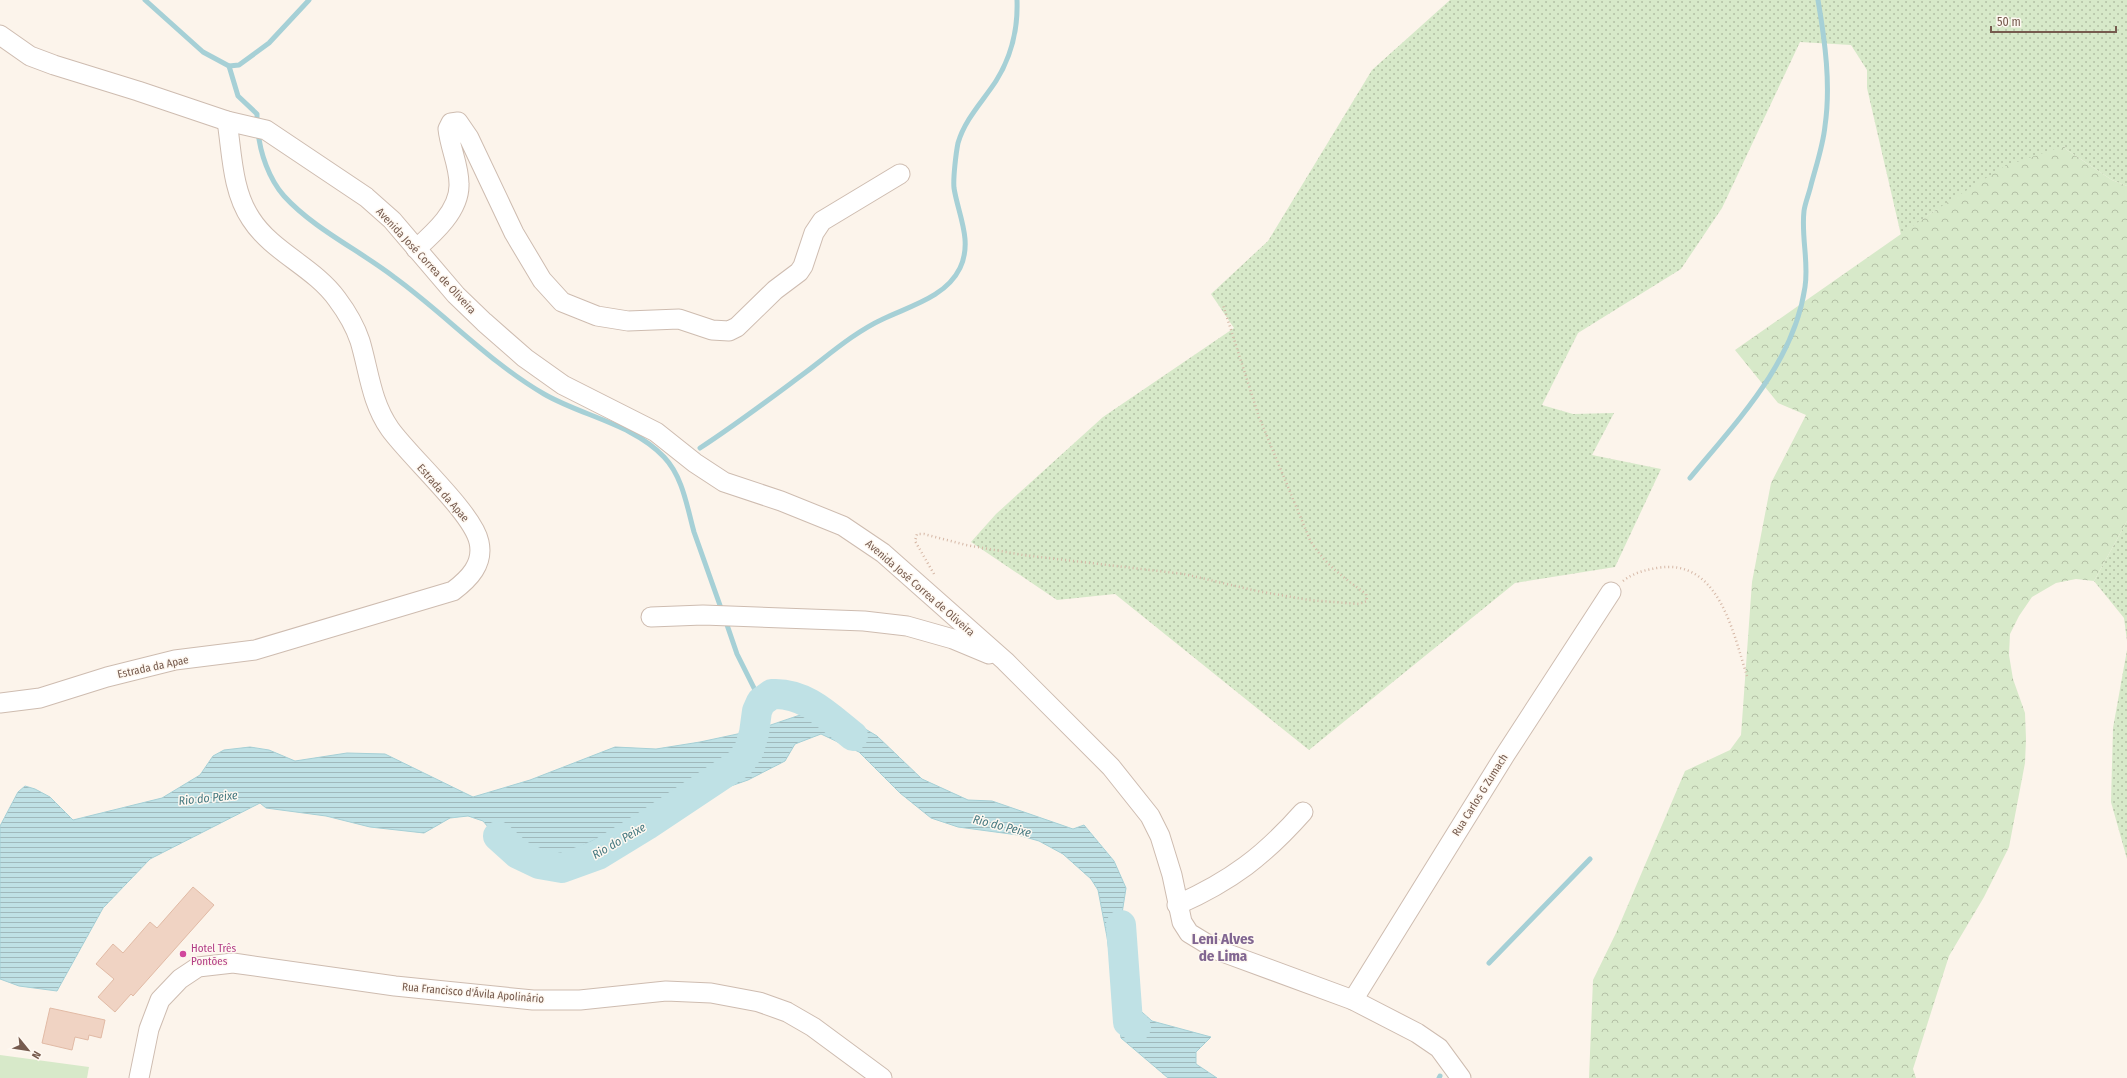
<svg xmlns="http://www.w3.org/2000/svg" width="2127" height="1078" viewBox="0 0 2127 1078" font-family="'Fira Sans Condensed',sans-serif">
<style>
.grass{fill:url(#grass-dots)}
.forest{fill:url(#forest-crowns)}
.park{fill:#d7e9c9}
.water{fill:url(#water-rules);stroke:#a6d0d6}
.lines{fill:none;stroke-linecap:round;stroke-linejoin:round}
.stream{stroke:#a6d0d6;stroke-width:5}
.river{stroke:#bfe1e5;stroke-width:30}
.building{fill:#f0d3c3;stroke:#e1baa5}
.street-casing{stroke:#cebcb0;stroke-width:21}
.path{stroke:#d5b7a6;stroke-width:2.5;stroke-dasharray:1 3;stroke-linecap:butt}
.street{stroke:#fff;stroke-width:19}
.hotel-dot{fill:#d1479c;stroke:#fef8f1;stroke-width:1.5}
.labels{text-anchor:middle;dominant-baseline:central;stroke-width:3;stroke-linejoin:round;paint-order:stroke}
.street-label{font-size:11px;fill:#765b4e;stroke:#fef8f1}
.hotel-label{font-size:11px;fill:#b23c85;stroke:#fef8f1;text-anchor:start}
.water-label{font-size:12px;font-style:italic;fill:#467980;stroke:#fef8f1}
.district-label{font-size:15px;font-weight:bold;fill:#816691;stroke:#fef8f1}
</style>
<defs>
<pattern id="grass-dots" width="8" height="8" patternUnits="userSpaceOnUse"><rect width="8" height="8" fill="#d7e9c9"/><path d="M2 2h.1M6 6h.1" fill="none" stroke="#b3c0a5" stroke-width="1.8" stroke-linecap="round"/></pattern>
<pattern id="forest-crowns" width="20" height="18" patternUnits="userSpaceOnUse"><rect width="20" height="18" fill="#d7e9c9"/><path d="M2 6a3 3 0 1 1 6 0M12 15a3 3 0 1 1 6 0" fill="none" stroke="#b3c0a5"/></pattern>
<pattern id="water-rules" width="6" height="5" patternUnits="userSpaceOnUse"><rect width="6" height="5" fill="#bfe1e5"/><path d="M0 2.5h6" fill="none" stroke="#a0b9bc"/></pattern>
</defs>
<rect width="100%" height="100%" fill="#fcf4eb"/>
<g class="grass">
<polygon points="1450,0 2127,0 2127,186 2112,180 2067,150 2064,146 1934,211 1901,235 1867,88 1867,70 1851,45 1800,42 1722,208 1681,269 1578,333 1542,405 1573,414 1614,413 1592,455 1661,469 1615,567 1515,583 1309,750 1115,594 1057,600 971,542 996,514 1103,417 1234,328 1211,294 1268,241 1372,70"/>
<polygon points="2127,521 2127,641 2124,618 2094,581"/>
<polygon points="2127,650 2127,859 2111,802 2113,728"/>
</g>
<polygon class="forest" points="2064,146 2067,150 2112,180 2127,186 2127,521 2094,581 2076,579 2056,583 2032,597 2019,616 2010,634 2009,655 2013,679 2025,713 2026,739 2025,763 2009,847 1984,897 1949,956 1913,1069 1916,1078 1589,1078 1593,980 1616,933 1685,771 1730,750 1741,735 1752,582 1771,483 1806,415 1778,403 1735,350 1934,211 2005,166"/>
<polygon class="park" points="0,1055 89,1067 87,1078 0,1078"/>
<polygon class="water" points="832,709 877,736 922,779 968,800 992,801 1073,829 1084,825 1114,861 1126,888 1121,920 1131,946 1122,973 1123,987 1134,1005 1152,1021 1211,1037 1196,1052 1196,1064 1217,1078 1168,1078 1121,1038 1107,937 1098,890 1091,879 1063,854 1039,841 1018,835 958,827 931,818 900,793 859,752 821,734 795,744 785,761 748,780 645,816 556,858 525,861 510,853 483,821 468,816 450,818 424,833 370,827 326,816 266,808 260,803 150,859 103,908 57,991 19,986 0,979 0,826 18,792 25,786 35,789 50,797 73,820 162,798 200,775 213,756 224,750 250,747 269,750 295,761 347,753 385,754 473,797 530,780 615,747 656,749 700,742 756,730 797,716"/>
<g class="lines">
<g class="stream">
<polyline points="145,0 203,52 229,66 239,65 269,43 309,0"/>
<polyline points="229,66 238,96 257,114 257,123"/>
<path d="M258 131C260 153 269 179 284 196 314 229 359 250 394 277 445 314 489 362 544 394 582 416 633 424 664 457 683 477 687 507 694 532 703 558 713 585 722 611"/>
<path d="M700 448C737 424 771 398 806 372 831 353 855 332 883 319 910 306 946 297 960 268 973 241 958 214 954 188 953 178 956 153 958 143 965 119 983 101 996 81 1011 57 1018 28 1017 0"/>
<path d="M1690 478C1737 421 1794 363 1805 287 1809 262 1801 237 1804 211 1805 203 1809 194 1811 185 1816 166 1823 146 1825 126 1831 85 1825 41 1818 0"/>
<polyline points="725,619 737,654 761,702"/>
<polyline points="1489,963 1590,859"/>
<polyline points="1439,1078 1440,1076"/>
</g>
<g class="river">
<path d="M498 836 518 854 539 864 562 868 598 855 647 825 740 763 749 750 754 733 757 711 761 702 772 694C805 692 829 717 853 736"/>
<polyline points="1121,925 1128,1022 1136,1027"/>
</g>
</g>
<g class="building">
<polygon points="193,887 214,905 133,996 131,994 115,1012 98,997 114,979 96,964 113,944 123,953 150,922 157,928"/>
<polygon points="50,1008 105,1020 101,1038 89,1035 88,1040 75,1037 72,1050 42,1043"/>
</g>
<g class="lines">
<defs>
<g id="street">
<polyline points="0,35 30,56 54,65 138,91 227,121 266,130 366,197 392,220 456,295 484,322 525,358 563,385 656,432 695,463 724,482 781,501 843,526 883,553 1005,661 1111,767 1150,816 1160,836 1172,875 1182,922 1189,933 1217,950 1353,1000 1417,1033 1439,1048 1461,1078"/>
<path d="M416 249C434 233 460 210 459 184 459 165 450 148 448 129L451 123 458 122 469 138 514 233 542 280 562 302 597 316 628 321 679 319 712 330 729 331 737 327 775 290 799 272 803 266 814 233 822 221 900 174"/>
<polyline points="651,617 703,615 864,621 907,626 953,639 989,654"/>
<path d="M0 703 40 698 107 677 175 660 255 650 453 591C469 579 484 564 479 542 473 513 410 457 390 429 371 402 369 371 360 341 355 326 346 311 337 299 314 267 272 252 251 219 232 191 232 153 227 121"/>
<path d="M1177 905C1231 881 1264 856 1303 812"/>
<polyline points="1353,1000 1505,755 1611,592"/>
<polyline points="139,1078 149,1029 160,1000 180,979 198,967 233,963 395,986 533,1000 580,1000 666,991 711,993 759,1002 787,1012 813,1027 882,1078"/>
</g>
</defs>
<use href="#street" class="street-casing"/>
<g class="path">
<path d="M934 574 915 541 917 534H924L966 545 1023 555 1184 574 1257 591 1309 600 1359 604 1367 601 1366 594C1342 576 1326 566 1310 540L1259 417 1223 305"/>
<path d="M1623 581C1633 573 1645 570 1657 568 1719 557 1733 633 1747 676"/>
</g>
<use href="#street" class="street"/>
</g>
<circle class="hotel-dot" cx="183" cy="954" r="4"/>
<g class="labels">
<g class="street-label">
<text transform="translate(426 261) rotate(47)">Avenida José Correa de Oliveira</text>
<text transform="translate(443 493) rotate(49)">Estrada da Apae</text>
<text transform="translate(920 588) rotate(41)">Avenida José Correa de Oliveira</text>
<text transform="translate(153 667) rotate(-12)">Estrada da Apae</text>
<text transform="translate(1480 795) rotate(-58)">Rua Carlos G Zumach</text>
<text transform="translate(473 993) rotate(5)">Rua Francisco d'Ávila Apolinário</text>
</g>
<g class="hotel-label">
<text x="191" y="948">Hotel Três<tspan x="191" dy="13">Pontões</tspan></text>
</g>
<g class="water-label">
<text transform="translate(208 798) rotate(-6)">Rio do Peixe</text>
<text transform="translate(1002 826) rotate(14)">Rio do Peixe</text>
<text transform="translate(619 841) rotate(-30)">Rio do Peixe</text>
</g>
<g class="district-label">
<text x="1223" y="939">Leni Alves<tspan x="1223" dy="17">de Lima</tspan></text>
</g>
</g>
<g transform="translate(28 1050) rotate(120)" stroke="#fef8f1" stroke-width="3" paint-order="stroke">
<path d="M0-3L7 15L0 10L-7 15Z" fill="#765b4e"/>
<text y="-6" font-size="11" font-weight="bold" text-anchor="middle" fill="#765b4e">N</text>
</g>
<path d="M1991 26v6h125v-6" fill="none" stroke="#765b4e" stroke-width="2"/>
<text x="1997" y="26" font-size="12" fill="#765b4e" stroke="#fef8f1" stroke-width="3" paint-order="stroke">50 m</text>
</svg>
